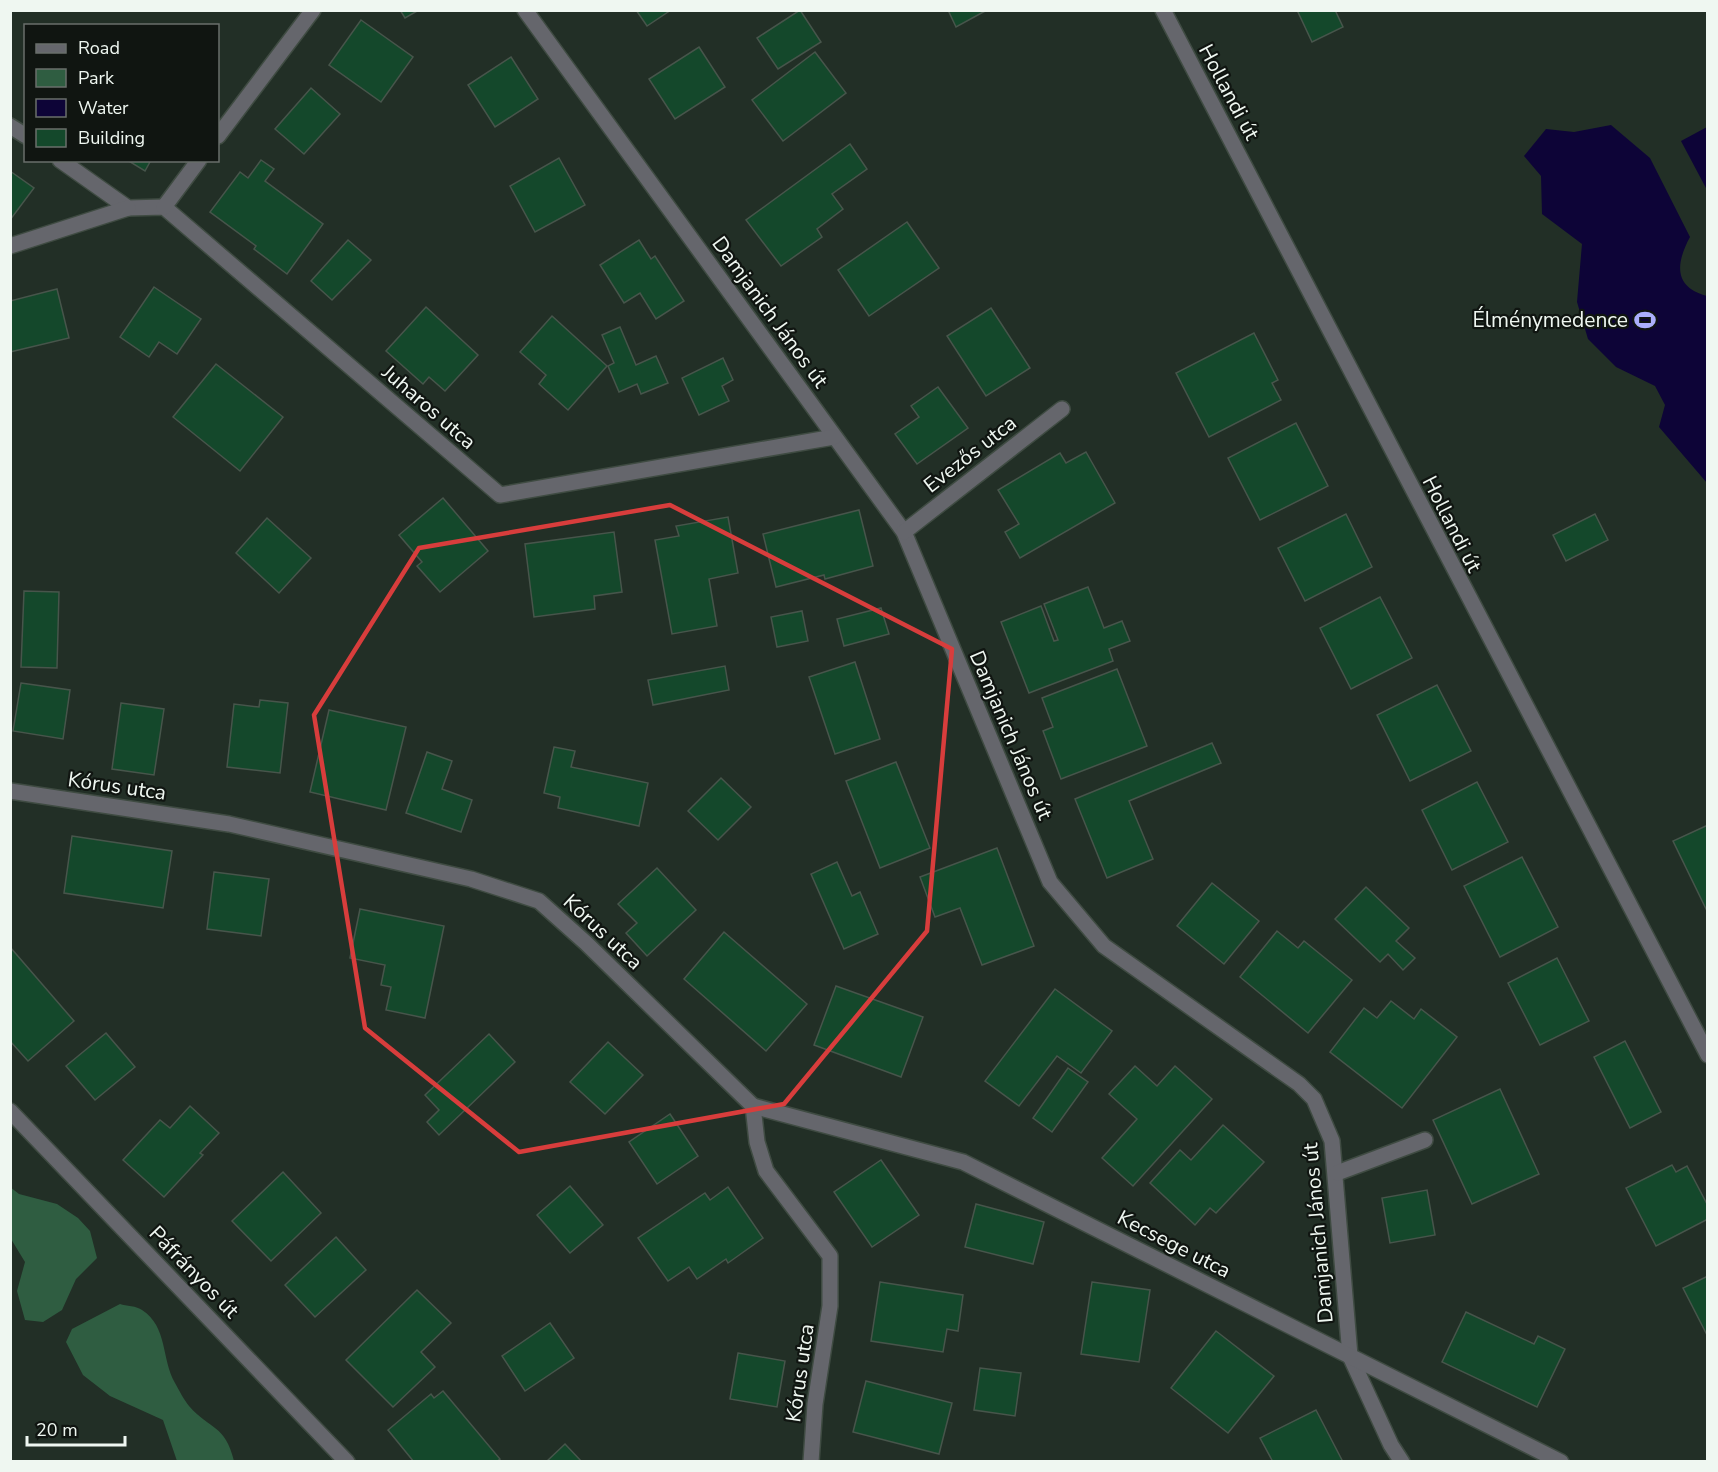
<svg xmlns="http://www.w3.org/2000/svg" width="1718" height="1472" viewBox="0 0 1718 1472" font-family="'Nunito Sans',sans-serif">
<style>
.green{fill:#2f5d41}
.water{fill:#0d0437}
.building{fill:#14482b;stroke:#47554b;stroke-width:1.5}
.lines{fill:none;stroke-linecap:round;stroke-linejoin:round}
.minor-casing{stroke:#3f4b42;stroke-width:18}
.minor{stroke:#65666c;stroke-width:15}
.marked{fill:none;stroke:#d83d3c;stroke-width:4.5;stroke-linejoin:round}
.labels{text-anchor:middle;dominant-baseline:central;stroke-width:4.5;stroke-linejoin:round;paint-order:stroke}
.street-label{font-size:21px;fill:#eff7f1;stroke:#101511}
.poi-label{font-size:21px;fill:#eff7f1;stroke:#101511;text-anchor:end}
</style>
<rect width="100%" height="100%" fill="#222f26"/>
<g class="green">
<polygon points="10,1187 19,1194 57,1204 78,1218 90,1231 97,1258 76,1279 62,1310 43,1322 25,1320 17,1291 25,1262 11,1239"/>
<path d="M120 1304C126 1306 137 1306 142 1310 168 1327 161 1358 175 1383 179 1390 184 1400 189 1406 210 1430 225 1424 234 1461H177L163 1420 110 1396 83 1375 66 1342 72 1329Z"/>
</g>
<g class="water">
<path d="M1611 125 1650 158 1690 237C1676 263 1673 287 1707 296V483L1659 427 1665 405 1655 386 1616 367 1588 339 1577 302 1582 244 1542 214 1541 176 1524 156 1546 129 1574 132Z"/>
<polygon points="1707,127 1707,190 1681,141"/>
</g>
<g class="building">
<polygon points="400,10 419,10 405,18"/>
<polygon points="636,10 671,10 647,26"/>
<polygon points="800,10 821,42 778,69 757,38"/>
<polygon points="948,10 987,10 956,27"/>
<polygon points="1297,10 1335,10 1343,27 1312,42"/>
<polygon points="361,20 413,57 381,102 329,65"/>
<polygon points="699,47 725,87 675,119 649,79"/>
<polygon points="815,52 846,93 783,141 752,100"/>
<polygon points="511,57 538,99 495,127 468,85"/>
<polygon points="311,88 340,114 304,154 275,129"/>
<polygon points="850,144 867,169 832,194 843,209 817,229 822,237 781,266 746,220"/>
<polygon points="559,158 585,205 535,232 510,186"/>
<polygon points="127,160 151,160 145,171"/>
<polygon points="261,160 274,169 265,181 323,224 287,274 254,249 256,246 210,212 240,172 248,178"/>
<polygon points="10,171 34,188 10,220"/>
<polygon points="907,222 939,268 869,316 838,270"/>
<polygon points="348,240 371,260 332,300 311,281"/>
<polygon points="639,240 651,259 655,256 684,301 656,319 640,293 624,303 600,265"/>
<polygon points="154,287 201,319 177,354 159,342 149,357 120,337"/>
<polygon points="57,289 69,338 10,352 10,301"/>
<polygon points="426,307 478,355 445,391 429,377 423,384 386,351"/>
<polygon points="991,308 1030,368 986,396 947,336"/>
<polygon points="552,316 607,366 568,410 539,384 546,375 520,352"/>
<polygon points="620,327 636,365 656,356 668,383 641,394 637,384 619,392 608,366 614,363 602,335"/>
<polygon points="1254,333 1278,380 1272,383 1281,400 1209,437 1176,373"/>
<polygon points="723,358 733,380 722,386 729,401 699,415 682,378"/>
<polygon points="216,364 283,417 240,471 173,417"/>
<polygon points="938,387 968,428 917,464 895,434 919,417 911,406"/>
<polygon points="1296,423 1328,486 1260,520 1228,458"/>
<polygon points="1086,452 1115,503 1020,558 1005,532 1019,524 998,490 1060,453 1066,463"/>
<polygon points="443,498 488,551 440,592 417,566 422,562 399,535"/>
<polygon points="859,510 873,566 825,579 824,575 776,587 763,534"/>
<polygon points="1346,514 1372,567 1305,601 1278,548"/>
<polygon points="1595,514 1608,540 1566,561 1553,535"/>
<polygon points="728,517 738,573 709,579 717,626 672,634 655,540 679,536 676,526"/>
<polygon points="267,518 311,558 279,593 236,553"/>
<polygon points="614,532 622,592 594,596 595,609 534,617 525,544"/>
<polygon points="1088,587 1104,628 1122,621 1130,641 1109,649 1113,661 1029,693 1001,622 1041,606 1054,641 1058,640 1044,604"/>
<polygon points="24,591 59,592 57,668 21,667"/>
<polygon points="1380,597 1412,658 1351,689 1320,628"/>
<polygon points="881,608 889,634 844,646 837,619"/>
<polygon points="802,611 808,641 777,647 771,617"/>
<polygon points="855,662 880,739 835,754 809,677"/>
<polygon points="725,666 729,690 653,705 648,680"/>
<polygon points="1117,669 1147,746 1061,779 1043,731 1053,727 1042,698"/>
<polygon points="21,683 70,690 63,739 13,731"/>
<polygon points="1437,685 1471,751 1410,781 1377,715"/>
<polygon points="260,700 288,703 280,773 227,767 234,704 259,707"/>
<polygon points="121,703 164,709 154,775 112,769"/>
<polygon points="329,710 406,727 386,810 310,792"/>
<polygon points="1212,743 1221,763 1129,801 1153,859 1107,878 1075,799"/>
<polygon points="554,747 575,751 571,767 648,783 639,826 558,808 560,797 544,793"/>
<polygon points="427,752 452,761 442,789 472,800 461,832 406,813"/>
<polygon points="896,762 930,848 880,868 846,781"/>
<polygon points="721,778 751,807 718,840 688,811"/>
<polygon points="1477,782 1508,842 1452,870 1422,810"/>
<polygon points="1708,825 1708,913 1673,841"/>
<polygon points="72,836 172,851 163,908 64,893"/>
<polygon points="997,848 1034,946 982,965 960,908 935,917 920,877"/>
<polygon points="1522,857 1558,927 1500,957 1464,886"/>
<polygon points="837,862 852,896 860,892 878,934 844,949 811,874"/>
<polygon points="657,868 696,910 647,956 626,933 637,923 618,904"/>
<polygon points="214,872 269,879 261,936 207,929"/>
<polygon points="1212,883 1259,921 1224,964 1177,926"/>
<polygon points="1366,887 1409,928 1396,941 1415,958 1403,970 1388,954 1380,962 1335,919"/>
<polygon points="360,909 444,926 425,1018 386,1010 391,987 381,985 385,965 350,958"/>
<polygon points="1277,931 1298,948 1304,941 1352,980 1308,1033 1240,977"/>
<polygon points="724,932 807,1004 766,1051 684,979"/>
<polygon points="10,947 74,1021 28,1061 10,1041"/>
<polygon points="1557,958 1589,1021 1540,1045 1508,983"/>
<polygon points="836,986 923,1017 901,1077 814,1045"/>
<polygon points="1055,989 1112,1031 1081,1073 1057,1056 1019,1106 985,1081"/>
<polygon points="1391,1001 1414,1019 1421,1009 1457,1037 1402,1108 1330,1052 1364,1008 1377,1018"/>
<polygon points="106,1033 135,1067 95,1100 66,1066"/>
<polygon points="489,1034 515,1062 439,1135 427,1122 439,1110 425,1095"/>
<polygon points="1625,1041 1661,1112 1630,1128 1594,1057"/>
<polygon points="608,1042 643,1075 605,1114 570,1082"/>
<polygon points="1135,1066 1157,1086 1175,1066 1212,1099 1133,1186 1102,1158 1137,1119 1109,1094"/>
<polygon points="1068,1068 1088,1082 1052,1132 1033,1118"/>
<polygon points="1500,1089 1539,1174 1472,1204 1433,1120"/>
<polygon points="190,1106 219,1133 200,1153 203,1155 164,1197 123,1160 160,1120 170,1128"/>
<polygon points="670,1114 698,1156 657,1184 629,1142"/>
<polygon points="1223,1125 1264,1162 1216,1213 1210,1208 1195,1225 1150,1183 1180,1150 1191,1160"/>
<polygon points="881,1160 919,1215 872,1247 834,1192"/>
<polygon points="1672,1165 1676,1172 1687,1166 1708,1206 1708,1219 1656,1246 1626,1188"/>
<polygon points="283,1172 321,1213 271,1261 232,1221"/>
<polygon points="570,1186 603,1225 570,1253 537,1215"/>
<polygon points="728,1187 763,1238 728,1263 726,1259 697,1279 689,1267 668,1281 638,1238 705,1193 710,1200"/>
<polygon points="1427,1190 1435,1235 1390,1243 1382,1198"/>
<polygon points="976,1204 1044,1222 1033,1264 965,1247"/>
<polygon points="336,1237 366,1270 315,1317 285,1285"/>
<polygon points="1708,1276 1708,1337 1683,1288"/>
<polygon points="880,1282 963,1295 958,1331 947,1329 943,1352 871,1341"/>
<polygon points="1092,1282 1150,1290 1139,1362 1081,1354"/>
<polygon points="417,1290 451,1323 421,1352 435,1367 393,1407 346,1360"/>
<polygon points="1466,1312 1534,1344 1538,1336 1565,1349 1537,1407 1442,1362"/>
<polygon points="550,1323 574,1358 525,1391 502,1356"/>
<polygon points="1216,1331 1274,1376 1228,1433 1171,1388"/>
<polygon points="738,1353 785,1361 777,1407 730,1399"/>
<polygon points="980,1368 1021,1373 1015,1416 974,1410"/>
<polygon points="866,1381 952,1403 939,1454 853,1432"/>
<polygon points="443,1391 500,1459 496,1462 414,1462 388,1430 431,1394 434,1398"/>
<polygon points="1316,1410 1343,1462 1273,1462 1260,1438"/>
<polygon points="565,1444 582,1462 546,1462"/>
</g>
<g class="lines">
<defs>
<g id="minor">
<polyline points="525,10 904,532 1050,882 1104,946 1299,1084 1314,1099 1332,1141 1350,1356 1391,1445 1402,1462"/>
<polyline points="1163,10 1708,1055"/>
<polyline points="10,126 26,136"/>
<polyline points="218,136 313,10"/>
<polyline points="60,160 128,208 164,207 500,495 834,437"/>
<polyline points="164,207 199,160"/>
<polyline points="10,246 128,208"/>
<polyline points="904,532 1062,409"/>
<polyline points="10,791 229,824 471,879 539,901 586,943 753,1106 757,1142 766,1171 830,1256 830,1306 815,1404 811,1462"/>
<polyline points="753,1106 963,1162 1561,1462"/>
<polyline points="10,1111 347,1462"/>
<polyline points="1337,1173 1425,1140"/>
</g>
</defs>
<use href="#minor" class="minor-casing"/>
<use href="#minor" class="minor"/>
</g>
<path class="marked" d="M670 505 952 649 927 931 784 1104 519 1152 365 1028 314 715 419 548Z"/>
<defs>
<symbol id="stadium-bare" viewBox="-9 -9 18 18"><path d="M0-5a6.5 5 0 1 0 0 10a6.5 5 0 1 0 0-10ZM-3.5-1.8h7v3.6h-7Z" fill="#abaffb" stroke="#101511" stroke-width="2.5" paint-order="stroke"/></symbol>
</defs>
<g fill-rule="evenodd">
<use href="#stadium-bare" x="1630" y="305" width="30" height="30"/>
</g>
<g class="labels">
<g class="street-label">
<text transform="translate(1229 92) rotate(62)">Hollandi út</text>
<text transform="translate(770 312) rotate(54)">Damjanich János út</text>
<text transform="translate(429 407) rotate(41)">Juharos utca</text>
<text transform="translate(970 454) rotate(-38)">Evezős utca</text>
<text transform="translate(1452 524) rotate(63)">Hollandi út</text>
<text transform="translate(1011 735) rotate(67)">Damjanich János út</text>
<text transform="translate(117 786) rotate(8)">Kórus utca</text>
<text transform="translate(603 932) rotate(43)">Kórus utca</text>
<text transform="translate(1318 1233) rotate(-95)">Damjanich János út</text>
<text transform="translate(1174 1244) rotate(27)">Kecsege utca</text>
<text transform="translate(194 1272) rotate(46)">Páfrányos út</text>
<text transform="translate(800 1373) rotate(-82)">Kórus utca</text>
</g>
<g class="poi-label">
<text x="1628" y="320">Élménymedence</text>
</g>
</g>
<rect width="1718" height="1472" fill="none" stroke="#eff7f1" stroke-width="24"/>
<rect x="24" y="24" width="195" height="138" fill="#101511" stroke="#696f6b" stroke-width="1.5"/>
<rect x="36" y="44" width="30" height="9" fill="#65666c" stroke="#696f6b" stroke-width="1.5"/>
<text x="78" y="54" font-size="18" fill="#eff7f1">Road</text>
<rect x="36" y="69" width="30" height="18" fill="#2f5d41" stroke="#696f6b" stroke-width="1.5"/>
<text x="78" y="84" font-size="18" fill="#eff7f1">Park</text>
<rect x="36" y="99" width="30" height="18" fill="#0d0437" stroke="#696f6b" stroke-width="1.5"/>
<text x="78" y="114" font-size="18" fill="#eff7f1">Water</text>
<rect x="36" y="129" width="30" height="18" fill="#14482b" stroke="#696f6b" stroke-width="1.5"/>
<text x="78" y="144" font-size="18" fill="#eff7f1">Building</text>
<path d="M27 1436v9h98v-9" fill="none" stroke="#eff7f1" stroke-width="3"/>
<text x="36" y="1436" font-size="18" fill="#eff7f1" stroke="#101511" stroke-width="4.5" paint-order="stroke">20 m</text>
</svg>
